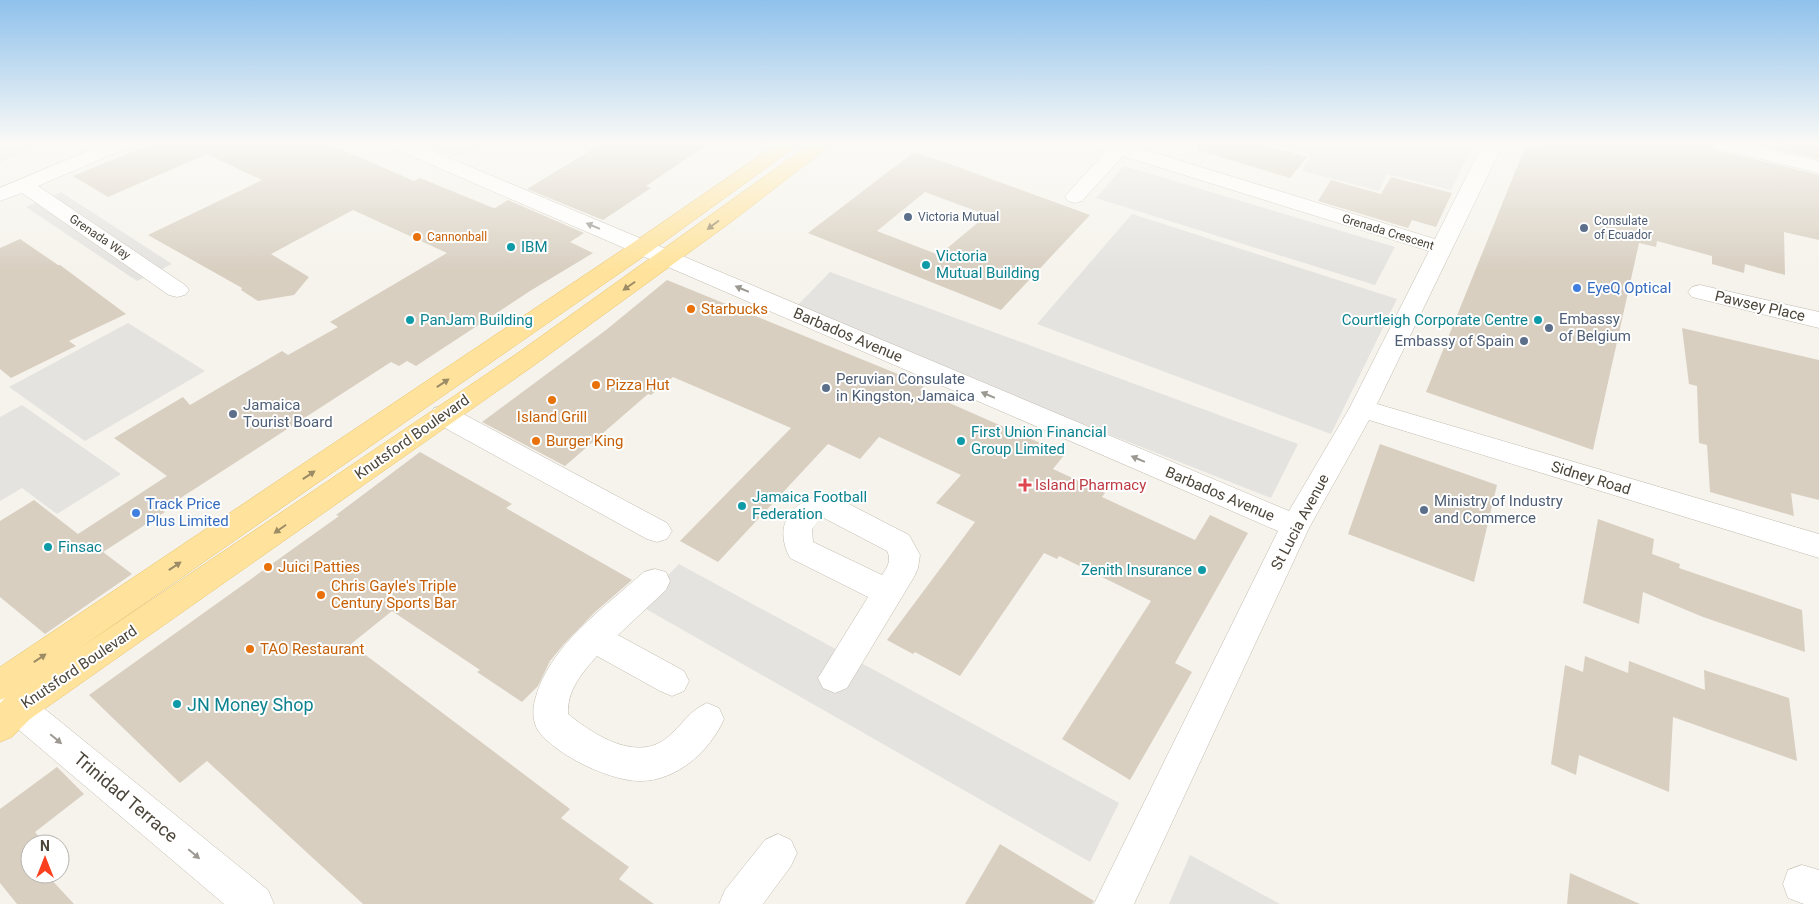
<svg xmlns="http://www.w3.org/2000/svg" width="1819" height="904" viewBox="0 0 1819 904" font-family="Roboto,sans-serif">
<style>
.parking{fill:#e5e3e0}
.building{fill:#d8cfc1;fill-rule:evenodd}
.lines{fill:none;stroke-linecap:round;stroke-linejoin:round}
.minor-casing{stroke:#c2bbae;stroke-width:1}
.major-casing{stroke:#e6c16a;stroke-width:1}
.minor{fill:#fff;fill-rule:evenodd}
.major{fill:#ffe39c;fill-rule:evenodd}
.oneway{fill:#9c8c66}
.oneway2{fill:#9c9892}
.service-dot{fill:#5c6f8a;stroke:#fff;stroke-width:2}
.food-dot{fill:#e8710a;stroke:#fff;stroke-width:2}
.culture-dot{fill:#0f9aa8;stroke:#fff;stroke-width:2}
.shop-dot{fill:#3f7fe0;stroke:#fff;stroke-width:2}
.health-dot{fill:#e0444e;stroke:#fff;stroke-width:2}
.labels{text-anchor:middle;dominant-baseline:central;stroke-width:4;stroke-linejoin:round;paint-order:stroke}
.far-service-label{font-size:12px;fill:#4e5e75;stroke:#fff;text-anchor:start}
.far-street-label{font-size:12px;fill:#4b4439;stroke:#fff}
.far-food-label{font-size:12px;fill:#c56008;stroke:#fff;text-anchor:start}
.culture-label{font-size:15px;fill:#0d838f;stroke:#fff;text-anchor:start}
.shop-label{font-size:15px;fill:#366cbe;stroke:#fff;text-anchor:start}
.street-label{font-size:15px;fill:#4b4439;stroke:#fff}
.food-label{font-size:15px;fill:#c56008;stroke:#fff;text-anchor:start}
.service-label{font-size:15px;fill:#4e5e75;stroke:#fff;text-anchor:start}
.health-label{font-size:15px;fill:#be3a42;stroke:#fff;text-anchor:start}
.near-culture-label{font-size:18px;fill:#0d838f;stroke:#fff;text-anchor:start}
.near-street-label{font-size:18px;fill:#4b4439;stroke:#fff}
</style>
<rect width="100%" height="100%" fill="#f6f3ec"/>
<g class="parking">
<polygon points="0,144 43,144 0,162"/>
<polygon points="424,144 485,144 457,158"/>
<polygon points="1271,144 1474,144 1451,190 1387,174 1379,191 1302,171 1311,155"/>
<polygon points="1124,166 1395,247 1375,285 1096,198"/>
<polygon points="61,192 172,264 137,281 26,207"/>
<polygon points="1132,214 1397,299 1331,434 1037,324"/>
<polygon points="830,272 1298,444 1271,498 793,310"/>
<polygon points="128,323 205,371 85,441 9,387"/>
<polygon points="22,405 121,474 57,514 22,488 0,501 0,417"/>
<polygon points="679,564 1119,803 1090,862 639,605"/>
<polygon points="1190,855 1280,904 1169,904"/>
</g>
<g class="building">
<polygon points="151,144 329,144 414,181 420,178 491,207 495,208 508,200 584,233 570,242 593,253 530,291 416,366 407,361 399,366 391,362 162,510 165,512 103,552 132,574 45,634 0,597 0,521 34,500 78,534 167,476 114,438 183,397 190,405 282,351 288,355 338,327 330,322 447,253 353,210 271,254 309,277 294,295 258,301 241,290 242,288 148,235 262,180 207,154 108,197 73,176"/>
<polygon points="601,144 708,144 646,186 651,188 603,220 527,189"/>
<polygon points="1198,144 1262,144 1307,157 1290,178 1197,150"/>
<polygon points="1542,144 1711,144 1716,150 1819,175 1819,240 1784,232 1785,275 1745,264 1744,273 1712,264 1712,256 1657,241 1656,247 1639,243 1593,450 1426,392 1526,145 1541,148"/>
<polygon points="1753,144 1819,144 1819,159"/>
<path d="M914 152 947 163 1090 215 1001 310 808 233ZM925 192 987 215 939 255 877 231Z"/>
<polygon points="1391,177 1452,193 1436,227 1412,220 1408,228 1318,201 1331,180 1381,194"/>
<polygon points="20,239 58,265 60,265 126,314 69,341 76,346 11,378 0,369 0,248"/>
<polygon points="667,280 925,385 920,390 1065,454 1053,469 1105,493 1102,497 1195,540 1210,515 1248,533 1175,663 1192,672 1130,780 1062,739 1151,601 1059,556 1057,559 1044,553 960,676 915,652 913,654 887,640 975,522 936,503 961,475 879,437 860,459 828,444 718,562 680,541 791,428 673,377 651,395 648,394 565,466 482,422 606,330"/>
<polygon points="1682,328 1819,360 1819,500 1791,493 1794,516 1710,492 1707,445 1699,443 1697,386 1689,384"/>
<polygon points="1380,444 1497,485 1474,582 1348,534"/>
<polygon points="420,452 512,504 506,508 632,580 595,612 564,644 550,661 538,686 522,702 477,672 480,670 392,611 351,644 570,809 561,818 629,867 619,879 654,904 363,904 207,761 180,783 89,695 339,516 336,515"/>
<polygon points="1598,519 1654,539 1652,554 1680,564 1679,568 1802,610 1805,652 1703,617 1643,592 1639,624 1583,603"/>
<polygon points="1585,656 1628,673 1629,661 1705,690 1704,670 1789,698 1797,761 1673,717 1669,792 1579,755 1576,775 1551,764 1565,665 1583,672"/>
<polygon points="57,767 84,794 35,832 45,844 30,844 30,874 51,874 48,876 74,904 17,904 0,883 0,809"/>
<polygon points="1000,844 1094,901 1092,904 965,904"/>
<polygon points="1570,873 1640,904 1567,904"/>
</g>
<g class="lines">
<defs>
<g id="minor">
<polygon points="104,144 130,144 127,148 38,186 185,285 189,290 185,295 177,297 169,295 22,193 0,201 0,188"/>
<polygon points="390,144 416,144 1289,511 1349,409 1429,251 1123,156 1082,201 1075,203 1068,201 1065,197 1068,193 1106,151 1098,148 1095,144 1126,144 1435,239 1483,144 1503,144 1377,404 1819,534 1819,558 1369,420 1309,528 1134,904 1094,904 1278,531 393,148"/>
<polygon points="1713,144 1746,144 1819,161 1819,173 1716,148"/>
<polygon points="1700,285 1819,312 1819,328 1692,297 1688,292 1692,287"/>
<polygon points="443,406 452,408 667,523 672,531 667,539 657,542 647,539 434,422 430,415 434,408"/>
<path d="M824 495 843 501 909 535 920 555 918 568 914 577 847 688 835 693 823 688 818 678 868 597 790 558C773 526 790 501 824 495ZM822 517 887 551C892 560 887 568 882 575L813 542 812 529Z"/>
<path d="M655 569 666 572 670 581 666 590 618 635 684 671 689 681 684 691 672 696 660 691 597 656C582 673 567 690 568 714 594 735 638 764 669 736 683 724 690 710 707 703L719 708 724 719C710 751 677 781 640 781 610 781 558 756 539 732 533 724 532 710 535 700 548 646 605 607 644 572Z"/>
<polygon points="0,674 12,678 30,697 268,890 274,904 224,904 6,719 0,712"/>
<polygon points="778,834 791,840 797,853 791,866 763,904 719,904 725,890 765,840"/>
<polygon points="1802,865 1819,870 1819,904 1804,904 1788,898 1783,884 1788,870"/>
</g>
<polygon id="major" points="777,144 799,144 650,252 77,650 515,355 810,144 832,144 731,222 533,366 30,719 12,737 0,742 0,703 5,698 0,700 0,667 634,242"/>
</defs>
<use href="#minor" class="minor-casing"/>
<use href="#major" class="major-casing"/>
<use href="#minor" class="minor"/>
<use href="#major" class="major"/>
</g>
<defs><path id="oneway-solid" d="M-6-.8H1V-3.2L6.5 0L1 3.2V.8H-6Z" transform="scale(1.25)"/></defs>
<g class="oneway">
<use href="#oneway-solid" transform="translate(713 225) rotate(143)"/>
<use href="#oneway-solid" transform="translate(629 286) rotate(145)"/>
<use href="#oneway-solid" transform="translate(443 383) rotate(-34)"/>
<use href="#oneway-solid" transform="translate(309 475) rotate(-34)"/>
<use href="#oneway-solid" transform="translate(280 529) rotate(145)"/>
<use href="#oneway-solid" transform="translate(175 566) rotate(-34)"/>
<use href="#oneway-solid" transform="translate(40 658) rotate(-34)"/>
</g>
<g class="oneway2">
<use href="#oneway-solid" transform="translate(593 226) rotate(-157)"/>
<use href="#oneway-solid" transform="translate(742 289) rotate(-157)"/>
<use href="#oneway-solid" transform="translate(988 395) rotate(-157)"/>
<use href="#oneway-solid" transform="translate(1138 459) rotate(-157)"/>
<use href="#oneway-solid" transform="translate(56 739) rotate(40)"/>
<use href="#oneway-solid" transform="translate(194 854) rotate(40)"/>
</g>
<linearGradient id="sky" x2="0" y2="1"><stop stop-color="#8fc1ec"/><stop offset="0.53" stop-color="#fbfaf6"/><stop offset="1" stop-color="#fbfaf6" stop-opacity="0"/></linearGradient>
<rect width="1819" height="270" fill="url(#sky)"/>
<g class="service-dot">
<circle cx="908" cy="217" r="5"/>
<circle cx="1584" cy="228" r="5"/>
<circle cx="1549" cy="328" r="5"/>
<circle cx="1524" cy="341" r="5"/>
<circle cx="826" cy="388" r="5"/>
<circle cx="233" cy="414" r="5"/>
<circle cx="1424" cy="510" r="5"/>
</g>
<g class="food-dot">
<circle cx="417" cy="237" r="5"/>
<circle cx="691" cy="309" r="5"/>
<circle cx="596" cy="385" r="5"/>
<circle cx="552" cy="400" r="5"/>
<circle cx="536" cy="441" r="5"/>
<circle cx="268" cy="567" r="5"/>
<circle cx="321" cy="595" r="5"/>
<circle cx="250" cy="649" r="5"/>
</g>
<g class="culture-dot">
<circle cx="511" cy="247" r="5"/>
<circle cx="926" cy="265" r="5"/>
<circle cx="410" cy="320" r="5"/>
<circle cx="1538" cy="320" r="5"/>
<circle cx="961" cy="441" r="5"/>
<circle cx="742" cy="506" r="5"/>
<circle cx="48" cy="547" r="5"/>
<circle cx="1202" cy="570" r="5"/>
<circle cx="177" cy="704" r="5"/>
</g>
<g class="shop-dot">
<circle cx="1577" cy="288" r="5"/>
<circle cx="136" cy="513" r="5"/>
</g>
<path class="health-dot" d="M1022.5 477.5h5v5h5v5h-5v5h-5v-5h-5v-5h5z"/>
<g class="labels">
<g class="far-service-label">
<text x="918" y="217">Victoria Mutual</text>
<text x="1594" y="221">Consulate<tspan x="1594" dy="14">of Ecuador</tspan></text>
</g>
<g class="far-street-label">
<text transform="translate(1388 232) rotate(17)">Grenada Crescent</text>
<text transform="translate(100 237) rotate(34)">Grenada Way</text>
</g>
<g class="far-food-label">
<text x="427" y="237">Cannonball</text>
</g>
<g class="culture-label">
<text x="521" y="247">IBM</text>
<text x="936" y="256">Victoria<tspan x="936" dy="17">Mutual Building</tspan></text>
<text x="420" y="320">PanJam Building</text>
<text x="1528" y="320" text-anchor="end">Courtleigh Corporate Centre</text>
<text x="971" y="432">First Union Financial<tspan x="971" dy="17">Group Limited</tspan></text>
<text x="752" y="497">Jamaica Football<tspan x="752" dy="17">Federation</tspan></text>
<text x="58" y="547">Finsac</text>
<text x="1192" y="570" text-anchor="end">Zenith Insurance</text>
</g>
<g class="shop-label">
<text x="1587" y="288">EyeQ Optical</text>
<text x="146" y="504">Track Price<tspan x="146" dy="17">Plus Limited</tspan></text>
</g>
<g class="street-label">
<text transform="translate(1760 306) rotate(13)">Pawsey Place</text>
<text transform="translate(848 335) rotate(23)">Barbados Avenue</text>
<text transform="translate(412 437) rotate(-35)">Knutsford Boulevard</text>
<text transform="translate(1591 478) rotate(17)">Sidney Road</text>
<text transform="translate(1220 494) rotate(23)">Barbados Avenue</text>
<text transform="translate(1300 522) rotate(-62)">St Lucia Avenue</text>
<text transform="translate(79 667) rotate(-34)">Knutsford Boulevard</text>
</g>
<g class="food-label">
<text x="701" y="309">Starbucks</text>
<text x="606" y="385">Pizza Hut</text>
<text x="552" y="417" text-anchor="middle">Island Grill</text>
<text x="546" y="441">Burger King</text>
<text x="278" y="567">Juici Patties</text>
<text x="331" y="586">Chris Gayle's Triple<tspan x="331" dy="17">Century Sports Bar</tspan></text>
<text x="260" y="649">TAO Restaurant</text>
</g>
<g class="service-label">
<text x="1559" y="319">Embassy<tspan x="1559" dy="17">of Belgium</tspan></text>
<text x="1514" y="341" text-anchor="end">Embassy of Spain</text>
<text x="836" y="379">Peruvian Consulate<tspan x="836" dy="17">in Kingston, Jamaica</tspan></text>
<text x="243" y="405">Jamaica<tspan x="243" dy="17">Tourist Board</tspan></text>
<text x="1434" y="501">Ministry of Industry<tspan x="1434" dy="17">and Commerce</tspan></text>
</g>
<g class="health-label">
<text x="1035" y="485">Island Pharmacy</text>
</g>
<g class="near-culture-label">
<text x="187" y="704">JN Money Shop</text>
</g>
<g class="near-street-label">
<text transform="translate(126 797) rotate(40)">Trinidad Terrace</text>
</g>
</g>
<g transform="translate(45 859)"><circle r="24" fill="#ffffff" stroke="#b7b4b0"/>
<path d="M0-4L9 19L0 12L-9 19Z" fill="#fc3f1d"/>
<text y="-8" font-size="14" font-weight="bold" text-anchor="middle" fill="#4b4439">N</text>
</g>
</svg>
